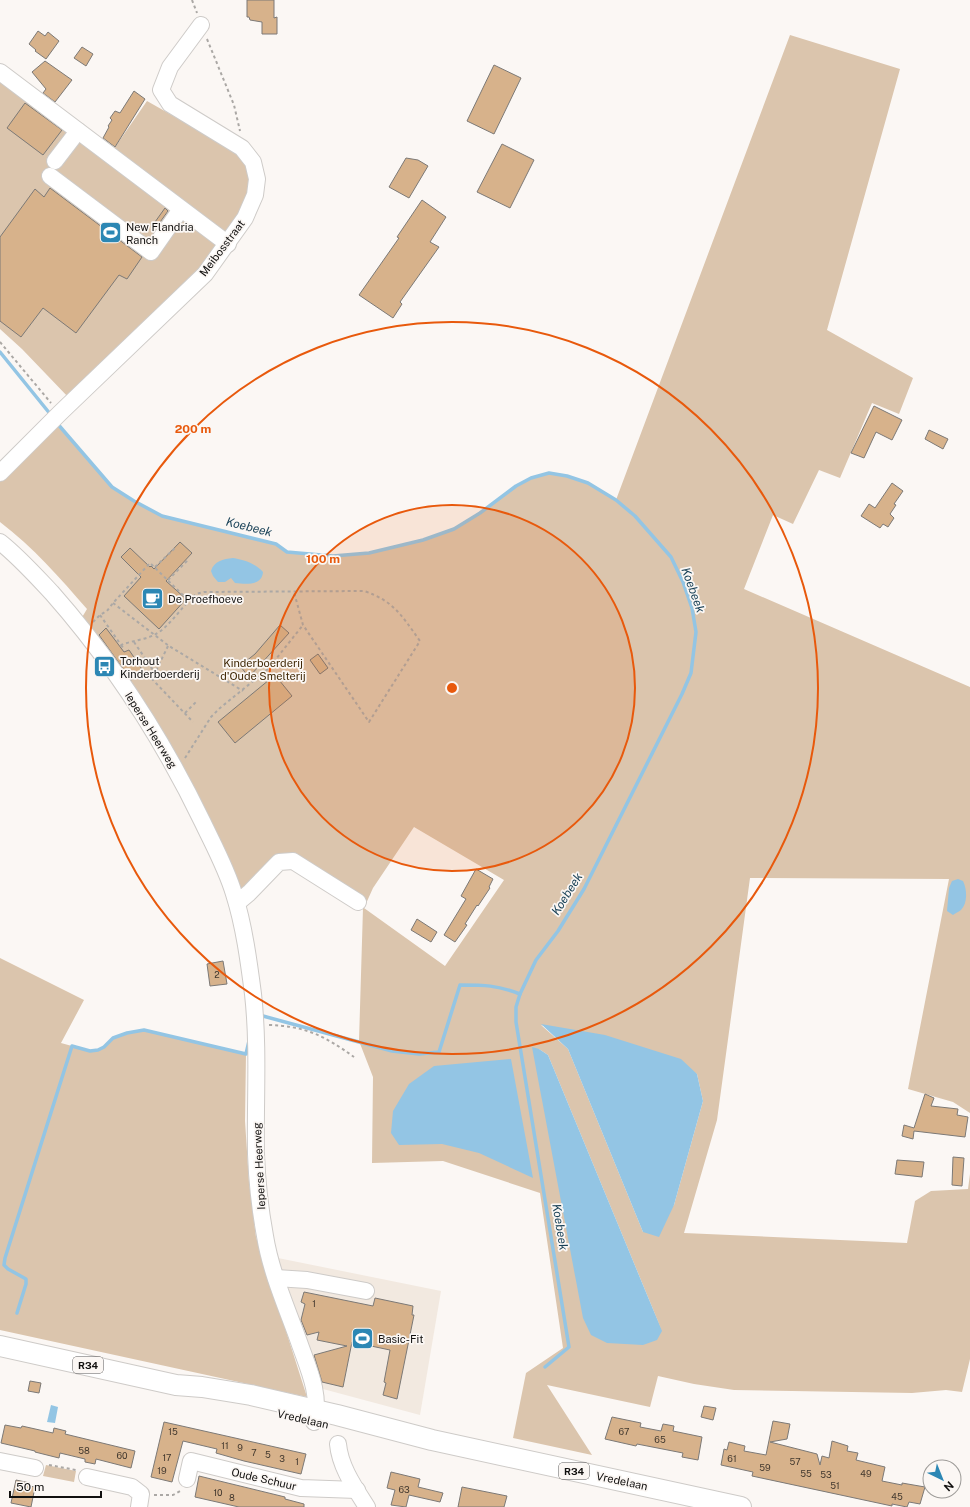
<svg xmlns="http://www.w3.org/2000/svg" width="970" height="1507" viewBox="0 0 970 1507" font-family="'Public Sans',sans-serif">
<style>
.built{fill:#f2e9e0}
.green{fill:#dbc5ad;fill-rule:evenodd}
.water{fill:#93c5e4}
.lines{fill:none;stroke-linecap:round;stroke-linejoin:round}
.stream{stroke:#93c5e4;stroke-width:3.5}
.building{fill:#d7b28b;stroke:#7c7976}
.minor-casing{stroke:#cecbc8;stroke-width:18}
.major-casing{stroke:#cecbc8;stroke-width:22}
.path{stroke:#aba8a5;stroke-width:2;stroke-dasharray:3 3;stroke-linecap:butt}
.minor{stroke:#fff;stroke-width:16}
.major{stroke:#fff;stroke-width:20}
.ring{fill:none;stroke:#e8590c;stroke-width:2}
.labels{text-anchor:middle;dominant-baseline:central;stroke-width:3.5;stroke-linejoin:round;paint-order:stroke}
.number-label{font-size:9px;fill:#42382e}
.shield{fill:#fbf7f4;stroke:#575554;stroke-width:1}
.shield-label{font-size:10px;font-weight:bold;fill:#11100f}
.poi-label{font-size:11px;fill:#11100f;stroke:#fbf7f4;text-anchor:start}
.street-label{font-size:11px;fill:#11100f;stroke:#fbf7f4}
.park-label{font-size:11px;fill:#402806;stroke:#fbf7f4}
.water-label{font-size:12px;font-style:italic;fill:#163f55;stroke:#fbf7f4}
.centre{fill:#e8590c;stroke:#fbf7f4;stroke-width:2}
.ring-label{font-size:12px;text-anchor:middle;font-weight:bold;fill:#e8590c;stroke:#fbf7f4;stroke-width:3.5;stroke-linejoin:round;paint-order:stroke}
</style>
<rect width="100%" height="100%" fill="#fbf7f4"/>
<polygon class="built" points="278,1258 441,1291 420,1415 323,1389"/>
<g class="green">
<path d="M790 35 900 69 827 330 913 378 899 414 872 403 840 478 819 470 793 524 773 515 744 589 970 687V1113L953 1102 908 1089 949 879 750 878 717 1120 684 1233 907 1243 915 1201 931 1191 968 1189 970 1174V1359L962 1392 946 1390 912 1393 734 1390 694 1384 658 1376 650 1407 547 1385 592 1455 513 1438 526 1373 563 1348 540 1193 443 1161 372 1163 373 1077 359 1041 363 908 281 854 239 891 81 619 87 609C60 578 33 547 0 522V482L58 423 112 487 134 501 162 516 276 544 287 552 333 556 369 553 423 540 454 529 480 513 516 486 531 478 549 473 567 476 588 483 616 500ZM414 827 504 880 445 966 364 908 373 888ZM541 1025 697 1074 703 1101 674 1205 643 1232 568 1049ZM539 1049 548 1055 662 1331Z"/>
<polygon points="0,65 113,150 147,101 235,151 248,161 251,195 207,261 70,399 22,349 0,329"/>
<polygon points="0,958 84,1000 61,1043 90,1051 98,1050 104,1047 113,1038 127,1033 144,1030 246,1054 245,1121 249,1182 256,1237 307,1397 0,1330"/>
<polygon points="46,1465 76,1471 74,1482 43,1476"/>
</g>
<g class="water">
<path d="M233 558C244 560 255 563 263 572 262 586 246 584 235 583L231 578 225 582H218L213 576 211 571C214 561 223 559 233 558Z"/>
<path d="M958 879 963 881C967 889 968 903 961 910 959 912 955 913 953 915L947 911 949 888 952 881Z"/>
<polygon points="541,1024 605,1035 681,1059 697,1074 703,1101 674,1205 659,1237 643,1232 568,1049"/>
<polygon points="532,1047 539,1049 548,1055 662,1331 657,1340 643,1345 607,1343 591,1335 583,1318"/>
<polygon points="511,1059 533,1178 479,1153 442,1144 399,1145 391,1133 393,1111 409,1084 434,1066"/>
<polygon points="51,1405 58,1407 55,1423 47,1422"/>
</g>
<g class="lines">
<g class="stream">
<polyline points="0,352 51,415"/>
<polyline points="56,422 112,487 134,501 162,516 276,544 287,552 333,556 369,553 423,540 454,529 480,513 516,486 531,478 549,473 567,476 588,483 616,500 635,516 671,557 683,582 692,608 696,632 691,673 682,694 584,889 558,931 536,960 520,994 516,1007 516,1022 569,1347 545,1367"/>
<path d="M263 1016 392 1051 419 1054 439 1052 460 985C484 985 497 985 520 994"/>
<polyline points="17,1313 26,1284 26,1279 8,1269 4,1265 5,1258 72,1046 90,1051 98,1050 104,1047 113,1038 127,1033 144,1030 246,1054 249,1041"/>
</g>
</g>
<g class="building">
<polygon points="247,0 274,0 274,18 277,17 277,34 262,34 262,22 250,20 249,17 247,17"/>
<polygon points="38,31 45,36 48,32 59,41 46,59 35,51 36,50 29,44"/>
<polygon points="82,47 93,54 86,66 74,58"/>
<polygon points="45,61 72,80 55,102 43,93 46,89 32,72"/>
<polygon points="494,65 521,78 494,134 467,121"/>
<polygon points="134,91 145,99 115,147 103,138 109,127 108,126 112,120 110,118 115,111 120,113"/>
<polygon points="25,103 62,130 43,155 7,128"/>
<polygon points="502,144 534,160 510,208 477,192"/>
<polygon points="406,158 418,160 428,166 409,198 389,187"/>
<polygon points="50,188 142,257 127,279 119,275 76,333 43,308 21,337 0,321 0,237 35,189 44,197"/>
<polygon points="422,200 446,217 430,242 439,247 400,302 402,304 393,318 359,295 399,238 397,237"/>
<polygon points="165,208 168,211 158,225 155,222"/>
<polygon points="874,406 902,420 892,440 876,432 864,458 851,453"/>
<polygon points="929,430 948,439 943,449 925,439"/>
<polygon points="892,483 903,491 894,504 896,505 890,514 894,518 888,527 883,524 880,528 861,516 869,504 875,508"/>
<polygon points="180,542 192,553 166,581 186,599 159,629 124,596 141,577 121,557 130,548 150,567 151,566 154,569"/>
<polygon points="280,625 289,633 249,677 240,666 255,654"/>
<polygon points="106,628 124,652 129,650 140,666 143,672 131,680 99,635"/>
<polygon points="318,654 328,668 320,674 310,660"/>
<polygon points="275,675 292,696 235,743 218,722"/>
<polygon points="476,869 493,879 489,887 490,888 478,906 477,905 465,924 467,925 455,942 444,935 466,899 461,896"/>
<polygon points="417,919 437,932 431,942 411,930"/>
<polygon points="223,961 227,984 210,986 207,964"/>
<polygon points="925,1094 934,1098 931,1106 958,1109 957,1115 968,1117 965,1137 914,1131 913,1139 902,1136 904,1125 914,1128"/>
<polygon points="953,1157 964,1158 962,1186 952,1185"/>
<polygon points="897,1160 924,1162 922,1177 895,1174"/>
<polygon points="304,1292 373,1306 375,1298 413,1306 412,1315 414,1315 397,1399 383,1395 386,1383 384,1382 390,1350 352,1342 343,1387 322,1382 314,1355 347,1346 317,1340 319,1332 307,1335 301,1320 305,1304 301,1302"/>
<polygon points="30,1381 41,1383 39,1393 28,1391"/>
<polygon points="704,1406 716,1408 713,1420 701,1417"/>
<polygon points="612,1417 641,1423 640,1427 661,1431 663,1424 674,1426 673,1431 702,1437 698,1460 682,1457 683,1453 637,1444 636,1446 605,1439"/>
<polygon points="773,1421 790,1424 787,1439 770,1442 817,1454 820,1465 822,1456 829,1458 832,1441 848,1446 847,1451 858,1453 856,1460 885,1467 882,1481 902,1485 902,1483 925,1487 920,1504 909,1502 907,1507 892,1504 892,1506 752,1476 753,1472 721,1465 724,1449 727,1450 729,1442 745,1446 744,1451 766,1455"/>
<polygon points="164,1422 306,1454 301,1474 244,1461 216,1453 217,1449 183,1441 172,1482 151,1477"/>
<polygon points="5,1425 21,1428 22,1426 53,1433 54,1428 66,1431 65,1434 135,1451 131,1468 96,1459 95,1464 85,1462 85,1459 60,1453 59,1458 35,1452 35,1451 1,1443"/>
<polygon points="391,1472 420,1479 418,1487 443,1493 440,1502 409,1495 406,1507 391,1505 395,1490 387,1488"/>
<polygon points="199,1476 285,1497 285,1499 304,1504 304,1507 239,1507 195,1497"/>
<polygon points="16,1480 30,1483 29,1486 35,1487 31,1507 11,1503"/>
<polygon points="462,1487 507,1496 504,1507 458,1507"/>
</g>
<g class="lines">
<defs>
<g id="minor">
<polyline points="0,72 228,244"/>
<polyline points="55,161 78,131"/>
<polyline points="50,176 151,252 181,209"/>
<polyline points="0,473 60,413 205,274 245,218 255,195 257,179 253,162 242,148 170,104 161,90 170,67 201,25"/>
<path d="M0 542C19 557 35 575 52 593 112 661 164 742 203 823 214 846 227 870 234 894 244 925 249 963 253 994 259 1048 255 1101 256 1154 257 1182 260 1209 265 1236 271 1273 287 1308 299 1342 308 1368 321 1394 314 1422"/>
<polyline points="237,903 249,893 279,862 293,861 358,902"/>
<polyline points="276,1278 307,1280 366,1291"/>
<path d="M338 1444C340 1467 355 1488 367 1507"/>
<polyline points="0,1461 35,1468"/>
<polyline points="87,1477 132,1487 141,1494 139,1507"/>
<polyline points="187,1479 191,1461 301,1488 357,1490"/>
</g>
<polyline id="major" points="0,1346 176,1385 202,1387 251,1395 337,1415 432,1440 741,1507"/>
</defs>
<use href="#minor" class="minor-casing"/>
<use href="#major" class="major-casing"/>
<g class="path">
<polyline points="192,0 197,13"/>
<polyline points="207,39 234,105 240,131"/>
<polyline points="0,342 51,403"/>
<polyline points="155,567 176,547"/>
<polyline points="168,580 188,560 187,559"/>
<polyline points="113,603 169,646 243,691"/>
<path d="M100 615 121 645C133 640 148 640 159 632 170 625 182 607 192 598L196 594 204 592 364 591C394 601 402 616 420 641L369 722 303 625 294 592"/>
<polyline points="93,622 100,615 107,611 113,603 150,563 189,601"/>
<polyline points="134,642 155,673"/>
<polyline points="121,645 124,649"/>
<polyline points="168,646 152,679 193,722"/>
<polyline points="185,713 196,702"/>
<polyline points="185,758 211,717 220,708 268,669 303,625"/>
<path d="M269 1025C305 1026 325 1036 354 1057"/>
<polyline points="49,1465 76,1470"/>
<polyline points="154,1495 173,1495 180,1491"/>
</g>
<use href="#minor" class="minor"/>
<use href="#major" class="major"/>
</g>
<circle cx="452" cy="688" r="183" fill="#e8590c" fill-opacity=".12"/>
<g class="ring">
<circle cx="452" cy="688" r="183"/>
<circle cx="452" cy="688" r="366"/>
</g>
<defs>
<symbol id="stadium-square" viewBox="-11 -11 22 22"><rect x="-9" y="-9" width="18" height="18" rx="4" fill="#2c87b4" stroke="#fbf7f4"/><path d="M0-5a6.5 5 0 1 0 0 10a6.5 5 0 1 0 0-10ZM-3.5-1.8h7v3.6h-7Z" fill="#fff"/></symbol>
<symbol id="cafe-square" viewBox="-11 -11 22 22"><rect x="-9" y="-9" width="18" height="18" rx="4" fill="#2c87b4" stroke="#fbf7f4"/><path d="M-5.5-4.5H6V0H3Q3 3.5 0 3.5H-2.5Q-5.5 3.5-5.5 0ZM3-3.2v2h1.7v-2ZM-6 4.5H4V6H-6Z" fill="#fff"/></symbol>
<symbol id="bus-square" viewBox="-11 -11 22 22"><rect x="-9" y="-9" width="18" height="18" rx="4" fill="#2c87b4" stroke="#fbf7f4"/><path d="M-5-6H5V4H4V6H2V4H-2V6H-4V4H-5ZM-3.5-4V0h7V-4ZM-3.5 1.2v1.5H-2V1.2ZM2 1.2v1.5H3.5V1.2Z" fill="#fff"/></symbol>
</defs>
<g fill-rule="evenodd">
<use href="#stadium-square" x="98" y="220" width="25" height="25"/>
<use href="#cafe-square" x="140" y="586" width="25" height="25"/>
<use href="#bus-square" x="92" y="654" width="25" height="25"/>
<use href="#stadium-square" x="350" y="1326" width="25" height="25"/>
</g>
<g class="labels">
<g class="number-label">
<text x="217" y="974">2</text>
<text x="314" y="1303">1</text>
<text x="173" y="1431">15</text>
<text x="624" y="1431">67</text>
<text x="660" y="1439">65</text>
<text x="225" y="1445">11</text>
<text x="240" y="1447">9</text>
<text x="84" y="1450">58</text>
<text x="254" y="1452">7</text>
<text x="268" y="1454">5</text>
<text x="122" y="1455">60</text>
<text x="167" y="1457">17</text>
<text x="282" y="1458">3</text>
<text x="732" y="1458">61</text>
<text x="297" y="1461">1</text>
<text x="795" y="1461">57</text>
<text x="765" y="1467">59</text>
<text x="162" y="1470">19</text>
<text x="806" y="1473">55</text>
<text x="866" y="1473">49</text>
<text x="826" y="1474">53</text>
<text x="835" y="1485">51</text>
<text x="404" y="1489">63</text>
<text x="218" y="1492">10</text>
<text x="897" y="1496">45</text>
<text x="232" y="1497">8</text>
</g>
<g class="shield">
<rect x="73" y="1357" width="30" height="16" rx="3"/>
<rect x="559" y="1463" width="30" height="16" rx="3"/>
</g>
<g class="shield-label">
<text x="88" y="1365">R34</text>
<text x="574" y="1471">R34</text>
</g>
<g class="poi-label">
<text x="126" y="227">New Flandria<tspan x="126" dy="13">Ranch</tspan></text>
<text x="168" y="599">De Proefhoeve</text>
<text x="120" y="661">Torhout<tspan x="120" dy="13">Kinderboerderij</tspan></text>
<text x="378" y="1339">Basic-Fit</text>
</g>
<g class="street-label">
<text transform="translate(222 248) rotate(-53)">Meibosstraat</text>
<text transform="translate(151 730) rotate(58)">Ieperse Heerweg</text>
<text transform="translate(259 1166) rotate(-93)">Ieperse Heerweg</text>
<text transform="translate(303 1419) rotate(13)">Vredelaan</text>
<text transform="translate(264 1479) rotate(13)">Oude Schuur</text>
<text transform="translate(622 1481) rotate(12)">Vredelaan</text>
</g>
<g class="park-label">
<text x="263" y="663">Kinderboerderij<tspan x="263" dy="13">d'Oude Smelterij</tspan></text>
</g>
<g class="water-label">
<text transform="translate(249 527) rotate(14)">Koebeek</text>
<text transform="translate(693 590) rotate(70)">Koebeek</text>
<text transform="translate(567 894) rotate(-58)">Koebeek</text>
<text transform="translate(560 1227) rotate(81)">Koebeek</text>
</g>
</g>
<circle cx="452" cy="688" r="6" class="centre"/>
<g class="ring-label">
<text x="193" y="433">200 m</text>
<text x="323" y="563">100 m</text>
</g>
<g transform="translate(942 1479) rotate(137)"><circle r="19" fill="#fbf7f4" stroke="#9d9b98"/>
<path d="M0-3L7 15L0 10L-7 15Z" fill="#2c87b4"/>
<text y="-6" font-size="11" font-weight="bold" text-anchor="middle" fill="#11100f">N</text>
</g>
<path d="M10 1491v6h91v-6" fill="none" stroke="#11100f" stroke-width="2"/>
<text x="16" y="1491" font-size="12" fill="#11100f" stroke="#fbf7f4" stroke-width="3" paint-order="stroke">50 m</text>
</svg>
